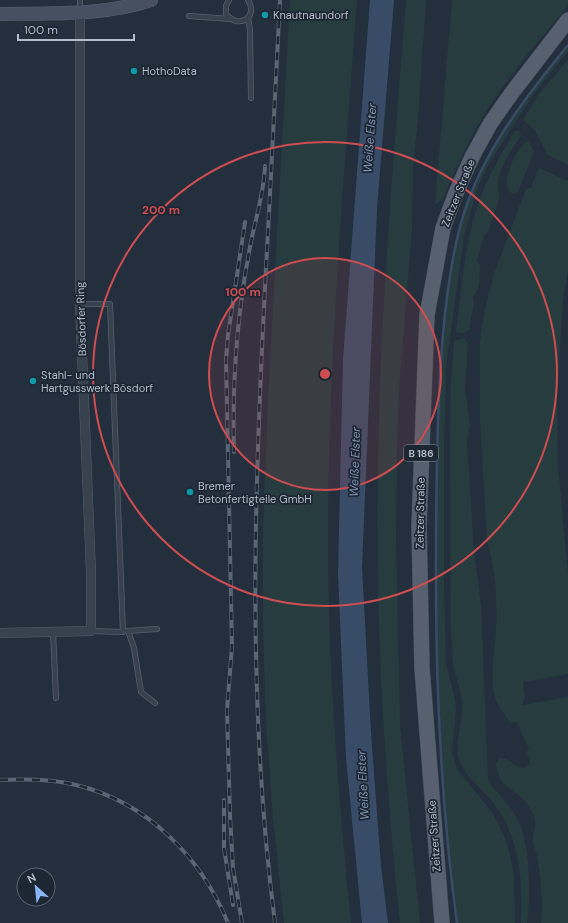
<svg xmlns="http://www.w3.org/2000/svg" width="568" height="923" viewBox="0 0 568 923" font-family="'DM Sans',sans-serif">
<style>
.green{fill:#263c3f}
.water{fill:#394c67}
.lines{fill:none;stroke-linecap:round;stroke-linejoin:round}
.stream{stroke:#394c67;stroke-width:2.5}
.service-casing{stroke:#565f6c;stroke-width:6}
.minor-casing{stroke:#565f6c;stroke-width:10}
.secondary-casing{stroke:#565f6c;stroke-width:14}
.primary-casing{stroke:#414a57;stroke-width:16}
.service{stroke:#38414e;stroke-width:4.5}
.minor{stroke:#38414e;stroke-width:9}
.secondary{stroke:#465061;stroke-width:13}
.primary{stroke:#56606e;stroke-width:15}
.rail-casing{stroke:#5a6575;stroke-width:4}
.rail{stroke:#1d2633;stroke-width:2.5;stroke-dasharray:8;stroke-linecap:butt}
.ring{fill:none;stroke:#ce4d50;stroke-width:2}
.culture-dot{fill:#0f9aa8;stroke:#1d2633;stroke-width:1.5}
.labels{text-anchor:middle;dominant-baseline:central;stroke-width:3.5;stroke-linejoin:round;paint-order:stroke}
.shield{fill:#1d2633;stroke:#878f9c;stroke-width:1}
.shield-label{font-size:10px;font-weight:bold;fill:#b4bcc9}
.poi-label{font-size:11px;fill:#b4bcc9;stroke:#1d2633;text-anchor:start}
.street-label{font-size:11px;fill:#b4bcc9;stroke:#1d2633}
.water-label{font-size:12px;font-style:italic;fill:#7c92b1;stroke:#1d2633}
.centre{fill:#ce4d50;stroke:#1d2633;stroke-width:2}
.ring-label{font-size:12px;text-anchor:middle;font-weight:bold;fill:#ce4d50;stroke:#1d2633;stroke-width:3.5;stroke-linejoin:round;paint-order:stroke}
</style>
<rect width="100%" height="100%" fill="#242f3e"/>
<g class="green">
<path d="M290 0H357C343 187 327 374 328 561 329 682 339 803 351 923H284L273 817 266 723 263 624V527L268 397Z"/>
<path d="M406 0H426L418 120 413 164 412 229 399 389 397 455 396 540 400 725 420 923H400C384 770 375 618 378 464 380 309 394 154 406 0Z"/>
<path d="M452 0H568V6C541 38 513 70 490 105 470 135 456 168 442 201L435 204Z"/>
<path d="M568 45V51L535 92 491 160 477 189 464 236 446 367 444 449V583L446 663 455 700 456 710 452 753 457 769 494 815 507 842 514 875 515 923H457C436 770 434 615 437 461 438 406 440 351 447 297 451 266 456 236 466 207 487 146 528 94 568 45Z"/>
<polygon points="568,60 568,165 548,155 534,129 523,120 538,95"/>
<path d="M519 130 521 136 508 155 501 170 498 180 499 200 488 232 484 236 477 261 480 265C478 280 483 284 473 297L474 302 469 330 464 333 456 332C462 285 465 236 483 191 491 170 503 152 514 132Z"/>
<path d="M528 141 534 151 518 192 513 194C497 187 516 147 528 141Z"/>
<path d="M539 168 568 181V270L563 301 557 396 558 466 568 575V674L523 682 525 696 522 705 568 697V923H541C543 900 541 879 537 856 536 851 534 846 533 841 532 830 539 827 532 812 522 789 497 791 496 763L500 758C514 757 516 776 530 764L527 752 529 749 517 722 510 723C505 714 496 704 494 694 490 673 495 650 496 629 498 603 495 566 487 542L480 419V342L484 312 494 274 526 189 531 188Z"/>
<path d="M464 338 468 343 465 389 470 426 467 441 474 552 481 605 488 776 489 782C499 795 512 807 519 822 530 844 531 899 527 923H521C523 880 520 835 491 800 481 788 464 775 459 760 454 741 464 719 462 700 460 686 454 675 453 661 449 615 451 569 450 522 450 462 448 401 454 341Z"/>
</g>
<polygon class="water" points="370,0 394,0 377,208 362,567 371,734 381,866 388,923 362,923 346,758 338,573 343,360"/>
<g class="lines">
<path class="stream" d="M457 923C436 770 434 615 437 461 438 406 440 351 447 297 451 266 456 236 466 207 487 146 528 94 568 45"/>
<defs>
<g id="service">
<polyline points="80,0 80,10"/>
<path d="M229 0 226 6V14C239 30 259 17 248 0"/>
<polyline points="189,16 230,19"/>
<polyline points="248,18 250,30 251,98"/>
<polyline points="80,304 110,304 123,632 91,631"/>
<polyline points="127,631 157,629"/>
<polyline points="128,631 134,648 141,692 155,703"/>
<polyline points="53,633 56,698"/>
</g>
<polyline id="minor" points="0,633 91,631 91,572 80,304 80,12"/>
<path id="secondary" d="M0 14C51 13 103 16 151 0"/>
<polyline id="primary" points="442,923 422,668 419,526 427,315 443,228 456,193 472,157 490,124 511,94 568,20"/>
</defs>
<use href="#service" class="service-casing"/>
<use href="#minor" class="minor-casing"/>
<use href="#secondary" class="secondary-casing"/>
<use href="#primary" class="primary-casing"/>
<use href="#service" class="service"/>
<use href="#minor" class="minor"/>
<use href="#secondary" class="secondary"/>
<use href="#primary" class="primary"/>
<defs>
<g id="rail">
<path d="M234 452C232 383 237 314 250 247 255 220 264 194 265 166"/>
<path d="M0 780C26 779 51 779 76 785 147 802 201 857 228 923"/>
<polyline points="224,800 224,848 233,905"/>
<polyline points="242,923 233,868 230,816 227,710 232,646 226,360 228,335 245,222"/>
<path d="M275 923C245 693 255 463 268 232 272 155 276 77 280 0"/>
</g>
</defs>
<use href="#rail" class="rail-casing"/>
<use href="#rail" class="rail"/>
</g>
<circle cx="325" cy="374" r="116" fill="#ce4d50" fill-opacity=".12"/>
<g class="ring">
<circle cx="325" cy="374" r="116"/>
<circle cx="325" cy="374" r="232"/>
</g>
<g class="culture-dot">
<circle cx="265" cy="15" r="4"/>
<circle cx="134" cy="71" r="4"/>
<circle cx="33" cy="381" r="4"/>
<circle cx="190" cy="492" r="4"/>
</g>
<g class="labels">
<rect class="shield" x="404" y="445" width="34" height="16" rx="3"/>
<g class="shield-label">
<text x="421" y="453">B 186</text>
</g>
<g class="poi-label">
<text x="273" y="15">Knautnaundorf</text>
<text x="142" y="71">HothoData</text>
<text x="41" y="375">Stahl- und<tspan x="41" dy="13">Hartgusswerk Bösdorf</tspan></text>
<text x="198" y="486">Bremer<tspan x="198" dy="13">Betonfertigteile GmbH</tspan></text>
</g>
<g class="street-label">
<text transform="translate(458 193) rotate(-68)">Zeitzer Straße</text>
<text transform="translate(81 319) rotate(-92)">Bösdorfer Ring</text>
<text transform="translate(420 513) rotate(-89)">Zeitzer Straße</text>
<text transform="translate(434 836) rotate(-94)">Zeitzer Straße</text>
</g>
<g class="water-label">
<text transform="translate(370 138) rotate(-86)">Weiße Elster</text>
<text transform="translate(355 462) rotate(-88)">Weiße Elster</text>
<text transform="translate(363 785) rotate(-93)">Weiße Elster</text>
</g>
</g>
<circle cx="325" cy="374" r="6" class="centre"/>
<g class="ring-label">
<text x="161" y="214">200 m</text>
<text x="243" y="296">100 m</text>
</g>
<g transform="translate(36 887) rotate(333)"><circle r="19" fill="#1d2633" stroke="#59626f"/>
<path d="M0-3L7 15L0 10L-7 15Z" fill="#8ab4f8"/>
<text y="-6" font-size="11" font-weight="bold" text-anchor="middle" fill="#b4bcc9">N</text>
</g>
<path d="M18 34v6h116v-6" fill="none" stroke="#b4bcc9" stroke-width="2"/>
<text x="24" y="34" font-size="12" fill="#b4bcc9" stroke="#1d2633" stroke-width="3" paint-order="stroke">100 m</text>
</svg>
